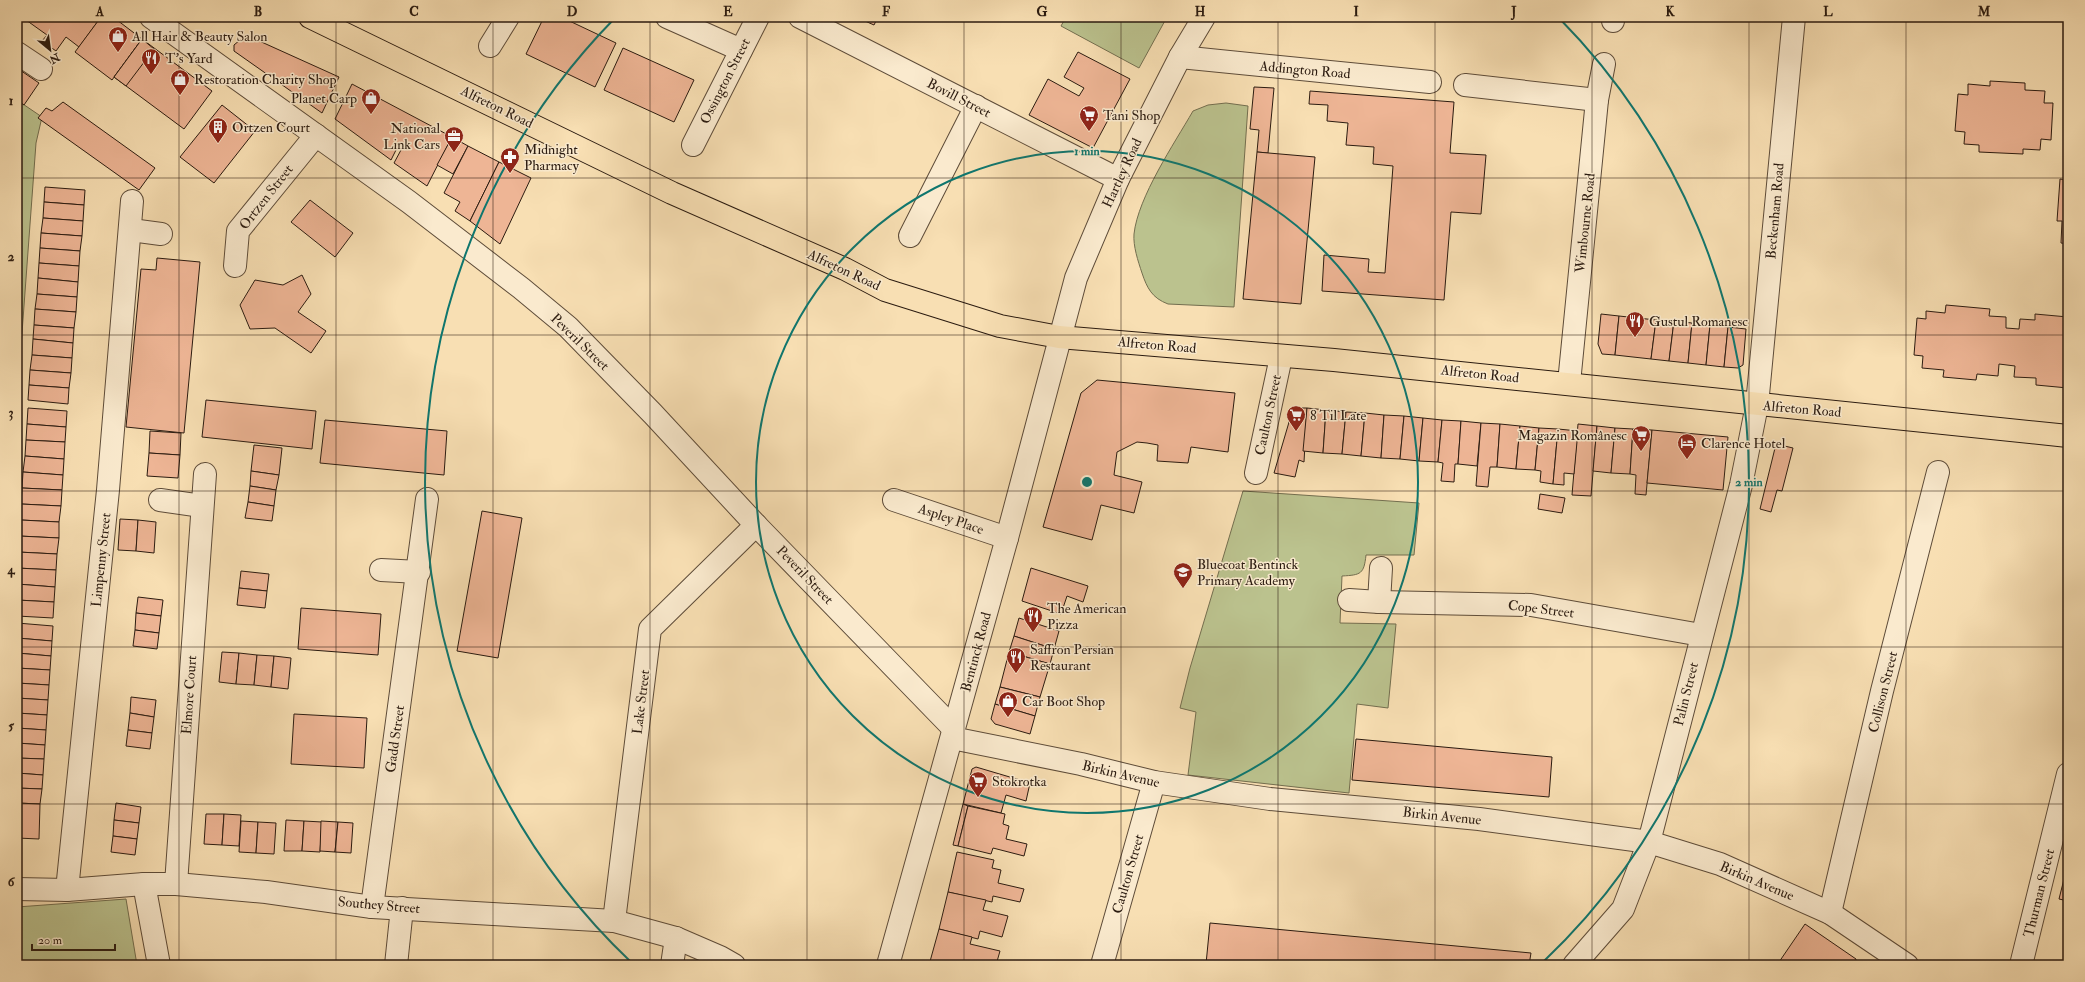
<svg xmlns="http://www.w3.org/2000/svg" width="2085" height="982" viewBox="0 0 2085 982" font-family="'IM FELL Double Pica',serif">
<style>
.green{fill:#bbc28e;stroke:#736e4f}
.building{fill:#eeb595;stroke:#2b1b10}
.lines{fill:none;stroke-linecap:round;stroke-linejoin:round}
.minor-casing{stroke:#5e4c39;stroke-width:24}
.major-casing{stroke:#2b1b10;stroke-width:24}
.minor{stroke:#faeace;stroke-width:22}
.major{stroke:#f8dfb3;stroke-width:22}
.grid{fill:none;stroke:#2b1b10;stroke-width:1;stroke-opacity:0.55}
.ring{fill:none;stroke:#0f766e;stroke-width:2}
.labels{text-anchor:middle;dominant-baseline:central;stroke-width:3;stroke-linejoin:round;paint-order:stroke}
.poi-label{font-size:14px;fill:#2b1b10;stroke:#faeace;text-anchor:start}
.street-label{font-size:14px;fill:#2b1b10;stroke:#faeace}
.centre{fill:#0f766e;stroke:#faeace;stroke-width:2}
.ring-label{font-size:12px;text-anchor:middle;font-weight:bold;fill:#0f766e;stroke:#faeace;stroke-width:3;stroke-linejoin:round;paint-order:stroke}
.neatline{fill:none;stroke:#2b1b10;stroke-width:1.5}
.grid-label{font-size:13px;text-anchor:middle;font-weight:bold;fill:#2b1b10}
</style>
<rect width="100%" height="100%" fill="#f8dfb3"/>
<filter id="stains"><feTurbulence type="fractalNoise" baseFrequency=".005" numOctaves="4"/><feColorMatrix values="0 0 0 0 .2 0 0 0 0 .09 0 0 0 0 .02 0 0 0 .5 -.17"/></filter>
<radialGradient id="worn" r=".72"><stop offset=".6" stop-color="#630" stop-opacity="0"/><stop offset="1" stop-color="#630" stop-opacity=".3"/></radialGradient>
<g class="green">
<polygon points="1066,17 1167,17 1139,68 1061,26"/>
<polygon points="17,100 42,117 36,143 17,401"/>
<path d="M1226 103 1248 106 1234 307 1168 304C1152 298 1147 288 1142 273 1138 261 1133 246 1134 234 1138 197 1174 144 1193 111L1208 105Z"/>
<path d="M1243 491 1419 503 1414 555H1366C1364 574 1361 575 1342 576L1340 623 1396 624 1388 708 1357 704 1349 793 1188 775 1196 712 1180 708 1190 668Z"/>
<polygon points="126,899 137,965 17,965 17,907"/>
</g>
<g class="building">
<polygon points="29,17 101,17 79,47 66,37 56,51 42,41 47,35 26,20"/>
<polygon points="101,17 113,17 142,39 112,80 75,52"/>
<polygon points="544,17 561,17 616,43 595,87 526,54"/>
<polygon points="856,17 878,17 874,25"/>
<polygon points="246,35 339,77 322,113 234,51 234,45"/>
<polygon points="142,39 212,91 184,129 114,77"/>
<polygon points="142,39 154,49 126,86 114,77"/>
<polygon points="623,48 694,80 674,122 604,90"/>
<polygon points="1078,52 1130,79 1093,148 1029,115 1048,79 1079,96 1084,88 1064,77"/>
<polygon points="17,68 39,83 24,105 17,100"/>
<polygon points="1990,81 2025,83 2025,90 2045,91 2044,103 2053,103 2051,140 2041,139 2040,150 2023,149 2023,154 1979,152 1979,145 1964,144 1965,132 1955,131 1958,94 1968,95 1968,84 1990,86"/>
<polygon points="352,84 452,137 427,186 394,163 401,150 397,148 391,160 335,119"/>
<polygon points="1254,87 1274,88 1268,153 1257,152 1259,130 1250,129"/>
<polygon points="2067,88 2068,88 2068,133 2064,133"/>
<polygon points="1310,91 1454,102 1450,153 1486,155 1481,214 1451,212 1444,300 1322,291 1324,255 1369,259 1368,272 1385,273 1393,166 1373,164 1374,147 1346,145 1348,123 1327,121 1328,105 1309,104"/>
<polygon points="63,102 155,168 139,190 38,118 46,108 52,111"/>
<polygon points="222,105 255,131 214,183 180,157"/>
<polygon points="452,137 468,146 453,174 437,165"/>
<polygon points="468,146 499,162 470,221 455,211 460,202 444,193"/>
<polygon points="1257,152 1315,157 1301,304 1243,299"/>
<polygon points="499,162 531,178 500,244 470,221"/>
<polygon points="2068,166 2068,244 2061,243 2062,221 2057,221 2060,179 2067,180"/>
<polygon points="45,187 85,190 84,205 44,202"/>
<polygon points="310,200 353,233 335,257 291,222"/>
<polygon points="44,202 84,205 83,221 43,218"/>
<polygon points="43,218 83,221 82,236 41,233"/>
<polygon points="41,233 82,236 80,251 40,248"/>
<polygon points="40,248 80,251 79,266 39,263"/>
<polygon points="157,258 200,262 184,433 126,427 141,269 156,270"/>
<polygon points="39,263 79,266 78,282 38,278"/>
<polygon points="302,275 311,294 298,312 326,331 311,353 275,328 250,329 240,305 255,280 283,285"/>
<polygon points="38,278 78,282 77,297 37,294"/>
<polygon points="37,294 77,297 76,312 35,309"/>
<polygon points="1946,305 1990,309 1989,316 2006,317 2006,328 2019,329 2020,319 2035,320 2035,314 2068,317 2068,388 2036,385 2036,378 2014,377 2015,366 1999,364 1998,376 1977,374 1976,380 1943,377 1944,370 1922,368 1923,356 1914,355 1917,318 1926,319 1926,311 1945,313"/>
<polygon points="35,309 76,312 74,328 34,325"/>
<polygon points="1601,314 1619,316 1615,355 1602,354 1598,344"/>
<polygon points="1619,316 1656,320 1651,359 1615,355"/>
<polygon points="1656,320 1674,321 1669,361 1651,359"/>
<polygon points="1674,321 1692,323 1688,363 1669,361"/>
<polygon points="1692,323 1710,325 1706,365 1688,363"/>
<polygon points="34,325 74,328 73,343 33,339"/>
<polygon points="1710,325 1728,327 1724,367 1706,365"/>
<polygon points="1728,327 1746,329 1743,365 1738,368 1724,367"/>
<polygon points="33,339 73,343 72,358 32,355"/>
<polygon points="32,355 72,358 71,373 30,370"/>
<polygon points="30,370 71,373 69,388 29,385"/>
<polygon points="1097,380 1235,393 1228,452 1191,447 1188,463 1157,461 1158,445 1147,443 1137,442 1117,452 1114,475 1142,482 1134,513 1101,505 1092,540 1043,527 1081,393"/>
<polygon points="29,385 69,388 68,404 28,400"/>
<polygon points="206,400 316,411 312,449 202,437"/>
<polygon points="28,408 67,411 66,427 27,424"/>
<polygon points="1296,408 1307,408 1304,462 1299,460 1295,477 1274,473 1292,412"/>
<polygon points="1307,408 1326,410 1323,453 1303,451"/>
<polygon points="1326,410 1346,412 1342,454 1323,453"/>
<polygon points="1346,412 1365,413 1361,456 1342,454"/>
<polygon points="1365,413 1384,415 1381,458 1361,456"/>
<polygon points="1384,415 1404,416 1400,459 1381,458"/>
<polygon points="1404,416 1423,418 1419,461 1400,459"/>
<polygon points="1423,418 1442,420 1438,462 1419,461"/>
<polygon points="325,420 447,431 444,475 320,463"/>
<polygon points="1442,420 1461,421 1458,464 1455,464 1454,482 1441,481 1443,463 1438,462"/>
<polygon points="1461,421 1481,423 1477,466 1458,464"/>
<polygon points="1481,423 1500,424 1497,467 1490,467 1488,487 1476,486"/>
<polygon points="27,424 66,427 65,442 26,440"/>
<polygon points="1500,424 1520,426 1516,469 1497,467"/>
<polygon points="1578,424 1597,426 1591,496 1572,495"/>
<polygon points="1520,426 1539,428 1535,470 1516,469"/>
<polygon points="1597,426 1615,428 1611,473 1593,471"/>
<polygon points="1539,428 1558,429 1553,484 1540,482 1541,471 1535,470"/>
<polygon points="1615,428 1633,429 1630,474 1611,473"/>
<polygon points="1558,429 1578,431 1574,474 1564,473 1564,485 1553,484"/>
<polygon points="1633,429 1652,430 1646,495 1635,494 1636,475 1630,474"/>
<polygon points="1652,430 1728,437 1723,490 1647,483"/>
<polygon points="150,431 181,433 180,455 149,453"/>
<polygon points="26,440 65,442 64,459 25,456"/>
<polygon points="1776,444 1793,448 1782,491 1777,490 1771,512 1760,509"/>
<polygon points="254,445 282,448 279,475 251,471"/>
<polygon points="149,453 180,455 178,478 147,476"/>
<polygon points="25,456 64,459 63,475 23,472"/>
<polygon points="251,471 279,475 276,490 250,486"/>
<polygon points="23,472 63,475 62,490 22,488"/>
<polygon points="250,486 276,490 274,506 248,502"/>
<polygon points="22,488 62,490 61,506 21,504"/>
<polygon points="1540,494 1565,498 1562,513 1538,509"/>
<polygon points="248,502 274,506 272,521 245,518"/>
<polygon points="21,504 61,506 59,522 21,520"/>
<polygon points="482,511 522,518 498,658 457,651"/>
<polygon points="120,519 138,520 136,551 118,550"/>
<polygon points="21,520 59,522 59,538 19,536"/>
<polygon points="138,520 156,522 154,553 136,551"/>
<polygon points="19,536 59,538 57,554 18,552"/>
<polygon points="18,552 57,554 56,570 17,568"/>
<polygon points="17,568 56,570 55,587 17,584"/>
<polygon points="1031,568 1088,586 1083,602 1067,596 1061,614 1022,601"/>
<polygon points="241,571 269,574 267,591 239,588"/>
<polygon points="17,584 55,587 54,602 17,600"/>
<polygon points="239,588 267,591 265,608 237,605"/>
<polygon points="138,597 163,600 161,616 136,613"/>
<polygon points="17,600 54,602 53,618 17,616"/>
<polygon points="301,608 381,614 378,655 298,649"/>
<polygon points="136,613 161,616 159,633 135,630"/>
<polygon points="1019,618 1059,631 1054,649 1014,636"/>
<polygon points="17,623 53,626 52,641 17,638"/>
<polygon points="135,630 159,633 157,649 133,646"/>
<polygon points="1014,636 1054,649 1050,664 1009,652"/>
<polygon points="17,638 52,641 51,656 17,653"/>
<polygon points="222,652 239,653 236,684 219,682"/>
<polygon points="1009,652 1050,664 1040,697 1000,687"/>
<polygon points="17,653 51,656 50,670 17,668"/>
<polygon points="239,653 257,655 254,685 236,684"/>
<polygon points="257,655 274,656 271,687 254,685"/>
<polygon points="274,656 291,658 288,689 271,687"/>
<polygon points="17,668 50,670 49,685 17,683"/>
<polygon points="17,683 49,685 48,700 17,698"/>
<polygon points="1000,687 1040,697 1035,716 995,704"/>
<polygon points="131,697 156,700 154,717 130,713"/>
<polygon points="17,698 48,700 47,715 17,713"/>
<polygon points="995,704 1035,716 1030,734 995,724 991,719"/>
<polygon points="17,713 47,715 46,730 17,728"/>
<polygon points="130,713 154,717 152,733 128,730"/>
<polygon points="294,714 367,718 364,768 291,764"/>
<polygon points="17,728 46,730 45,745 17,743"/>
<polygon points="128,730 152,733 150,749 126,746"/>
<polygon points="1356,739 1552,757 1549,797 1352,780"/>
<polygon points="17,743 45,745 44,759 17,758"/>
<polygon points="17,758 44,759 43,775 17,773"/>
<polygon points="976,767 1030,783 1026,801 1006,795 1001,813 963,804 972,769"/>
<polygon points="17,773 43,775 42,789 17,788"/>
<polygon points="17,788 42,789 40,804 17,803"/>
<polygon points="17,803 40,804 39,839 17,838"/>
<polygon points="116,803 141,807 139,823 114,820"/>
<polygon points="963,804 968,806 958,846 953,845"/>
<polygon points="968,806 1005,814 1003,824 1009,826 1006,839 1027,844 1024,856 993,848 991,854 958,846"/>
<polygon points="206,814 224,814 222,845 204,844"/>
<polygon points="224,814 241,815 239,846 222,845"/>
<polygon points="114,820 139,823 137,839 113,836"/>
<polygon points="286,820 304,821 302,851 284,851"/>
<polygon points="241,821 258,822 256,853 239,852"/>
<polygon points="304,821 322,822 320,852 302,851"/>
<polygon points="321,821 338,822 335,852 320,851"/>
<polygon points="258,822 276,823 274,854 256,853"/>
<polygon points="338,822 353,823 351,853 335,852"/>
<polygon points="113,836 137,839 135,855 111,852"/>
<polygon points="957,852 994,860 992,868 1001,870 998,883 1024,889 1020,902 993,896 992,902 948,892"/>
<polygon points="2068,863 2068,901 2059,899"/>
<polygon points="948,892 986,900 983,910 1008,916 1002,937 980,931 978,939 939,929"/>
<polygon points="1210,923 1531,953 1529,965 1206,964"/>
<polygon points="1805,924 1856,959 1856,965 1777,965"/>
<polygon points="939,929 972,937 970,944 1000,951 996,965 929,965"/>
</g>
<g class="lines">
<defs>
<g id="minor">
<polyline points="151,17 409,202 521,288 568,327 653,414 756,525 954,729"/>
<polyline points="667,17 741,50"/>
<polyline points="800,17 1118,179"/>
<polyline points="1613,21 1613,17"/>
<polyline points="490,46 508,17"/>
<polyline points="17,53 41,69"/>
<polyline points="1180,57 1430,82"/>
<polyline points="1465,85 1597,100"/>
<polyline points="693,145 758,17"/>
<polyline points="131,230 161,234"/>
<polyline points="910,236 976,106"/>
<polyline points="235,266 238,231 316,135"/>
<polyline points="1569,383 1597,100 1604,64"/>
<polyline points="1256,473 1281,357"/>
<polyline points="160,500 202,506"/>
<polyline points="894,500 1007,538"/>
<polyline points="381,570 419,572"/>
<polyline points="1349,600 1379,602 1531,605 1701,635"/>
<polyline points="1379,602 1381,568"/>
<polyline points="952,738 1081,764 1154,782 1270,799 1479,819 1649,842 1720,864 1830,913 1907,965"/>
<polyline points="144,884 159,965"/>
<polyline points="176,884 205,474"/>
<polyline points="17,889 67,890 144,884 176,884 266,892 372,907 614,921 676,938 720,957 734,965"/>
<polyline points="67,890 108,490 132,201"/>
<polyline points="372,907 427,499"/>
<polyline points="1830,913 1882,691 1938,472"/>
<polyline points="614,921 650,629 756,525"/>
<polyline points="396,965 402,908"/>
<polyline points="672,965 676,938"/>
<polyline points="888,965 1007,538 1076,278 1118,179 1180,57 1204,17"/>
<polyline points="1102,965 1154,782"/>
<polyline points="1574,965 1623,909 1649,842 1741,485 1757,405 1794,17"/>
<polyline points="2021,965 2068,774"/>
</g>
<polyline id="major" points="310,17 672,193 845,269 885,290 1000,326 1059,337 1334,360 2068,436"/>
</defs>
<use href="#minor" class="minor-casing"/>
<use href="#major" class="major-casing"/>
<use href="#minor" class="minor"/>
<use href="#major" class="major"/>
</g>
<path class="grid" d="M179 17V965M336 17V965M493 17V965M650 17V965M807 17V965M964 17V965M1121 17V965M1278 17V965M1435 17V965M1592 17V965M1749 17V965M1906 17V965M17 178H2068M17 335H2068M17 491H2068M17 647H2068M17 804H2068"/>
<g class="ring">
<circle cx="1087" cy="482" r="331"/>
<path d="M631 962A662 662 0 0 1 615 18M1559 18A662 662 0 0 1 1543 962"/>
</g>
<defs>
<symbol id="shop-pin" viewBox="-11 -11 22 30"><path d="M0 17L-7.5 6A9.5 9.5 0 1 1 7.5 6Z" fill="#8f2418" stroke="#faeace"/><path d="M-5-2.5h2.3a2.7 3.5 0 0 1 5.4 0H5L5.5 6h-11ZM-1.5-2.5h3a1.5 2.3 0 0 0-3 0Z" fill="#fff"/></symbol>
<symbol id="restaurant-pin" viewBox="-11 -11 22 30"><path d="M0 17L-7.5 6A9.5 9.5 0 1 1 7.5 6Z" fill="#8f2418" stroke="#faeace"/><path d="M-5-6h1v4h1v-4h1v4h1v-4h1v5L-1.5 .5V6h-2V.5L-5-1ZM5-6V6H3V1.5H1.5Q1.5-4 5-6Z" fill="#fff"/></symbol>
<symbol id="supermarket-pin" viewBox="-11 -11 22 30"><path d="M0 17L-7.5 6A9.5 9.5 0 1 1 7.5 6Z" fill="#8f2418" stroke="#faeace"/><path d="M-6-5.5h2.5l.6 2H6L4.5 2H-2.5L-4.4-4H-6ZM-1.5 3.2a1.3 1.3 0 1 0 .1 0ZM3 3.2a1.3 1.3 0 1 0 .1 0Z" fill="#fff"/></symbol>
<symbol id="building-pin" viewBox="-11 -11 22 30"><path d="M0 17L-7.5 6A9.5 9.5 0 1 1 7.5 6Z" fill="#8f2418" stroke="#faeace"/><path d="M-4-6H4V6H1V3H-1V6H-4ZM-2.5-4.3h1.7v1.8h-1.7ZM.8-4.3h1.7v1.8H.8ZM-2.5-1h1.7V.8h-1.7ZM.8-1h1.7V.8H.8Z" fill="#fff"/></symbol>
<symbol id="office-pin" viewBox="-11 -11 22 30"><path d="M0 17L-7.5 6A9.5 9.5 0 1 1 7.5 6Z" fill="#8f2418" stroke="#faeace"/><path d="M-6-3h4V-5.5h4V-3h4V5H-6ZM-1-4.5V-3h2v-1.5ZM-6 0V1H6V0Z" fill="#fff"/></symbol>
<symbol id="pharmacy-pin" viewBox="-11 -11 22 30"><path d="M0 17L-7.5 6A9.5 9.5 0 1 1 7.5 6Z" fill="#8f2418" stroke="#faeace"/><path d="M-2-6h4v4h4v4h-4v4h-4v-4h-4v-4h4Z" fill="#fff"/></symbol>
<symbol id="hotel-pin" viewBox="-11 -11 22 30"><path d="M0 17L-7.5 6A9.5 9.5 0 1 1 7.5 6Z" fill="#8f2418" stroke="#faeace"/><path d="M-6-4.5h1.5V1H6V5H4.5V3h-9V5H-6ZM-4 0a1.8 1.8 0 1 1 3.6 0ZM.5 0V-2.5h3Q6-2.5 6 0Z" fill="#fff"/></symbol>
<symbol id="school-pin" viewBox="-11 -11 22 30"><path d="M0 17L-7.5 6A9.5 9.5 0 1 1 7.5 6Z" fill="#8f2418" stroke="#faeace"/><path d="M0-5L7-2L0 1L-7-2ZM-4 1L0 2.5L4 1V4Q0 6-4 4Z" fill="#fff"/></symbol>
</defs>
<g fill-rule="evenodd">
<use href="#shop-pin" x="107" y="25" width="22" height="30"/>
<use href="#restaurant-pin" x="140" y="47" width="22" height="30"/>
<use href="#shop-pin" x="169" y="68" width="22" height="30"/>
<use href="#shop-pin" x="360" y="87" width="22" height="30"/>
<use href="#supermarket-pin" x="1078" y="104" width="22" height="30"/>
<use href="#building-pin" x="207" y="116" width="22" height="30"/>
<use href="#office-pin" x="443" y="125" width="22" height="30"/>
<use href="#pharmacy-pin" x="499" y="146" width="22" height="30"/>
<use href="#restaurant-pin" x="1624" y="310" width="22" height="30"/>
<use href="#supermarket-pin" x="1285" y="404" width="22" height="30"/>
<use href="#supermarket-pin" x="1630" y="424" width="22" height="30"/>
<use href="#hotel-pin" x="1676" y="432" width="22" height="30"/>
<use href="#school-pin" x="1172" y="561" width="22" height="30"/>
<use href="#restaurant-pin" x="1022" y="605" width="22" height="30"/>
<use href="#restaurant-pin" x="1005" y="646" width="22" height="30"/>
<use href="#shop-pin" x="997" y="690" width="22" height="30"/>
<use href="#supermarket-pin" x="967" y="770" width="22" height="30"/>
</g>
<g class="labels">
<g class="poi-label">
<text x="132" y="36">All Hair &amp; Beauty Salon</text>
<text x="165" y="58">T's Yard</text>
<text x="194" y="79">Restoration Charity Shop</text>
<text x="357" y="98" text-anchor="end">Planet Carp</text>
<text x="1103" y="115">Tani Shop</text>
<text x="232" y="127">Ortzen Court</text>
<text x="440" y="128" text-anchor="end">National<tspan x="440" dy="16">Link Cars</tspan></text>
<text x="524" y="149">Midnight<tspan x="524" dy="16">Pharmacy</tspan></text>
<text x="1649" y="321">Gustul Romanesc</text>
<text x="1310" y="415">8 Til Late</text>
<text x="1627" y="435" text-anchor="end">Magazin Românesc</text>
<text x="1701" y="443">Clarence Hotel</text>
<text x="1197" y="564">Bluecoat Bentinck<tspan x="1197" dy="16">Primary Academy</tspan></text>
<text x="1047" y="608">The American<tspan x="1047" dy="16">Pizza</tspan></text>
<text x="1030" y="649">Saffron Persian<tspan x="1030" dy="16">Restaurant</tspan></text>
<text x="1022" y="701">Car Boot Shop</text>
<text x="992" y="781">Stokrotka</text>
</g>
<g class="street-label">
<text transform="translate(1305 70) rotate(5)">Addington Road</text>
<text transform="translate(725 81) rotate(-63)">Ossington Street</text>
<text transform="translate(959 98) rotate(27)">Bovill Street</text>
<text transform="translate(497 107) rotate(26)">Alfreton Road</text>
<text transform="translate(1122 173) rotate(-65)">Hartley Road</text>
<text transform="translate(266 197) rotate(-52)">Ortzen Street</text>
<text transform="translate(1775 211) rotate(-85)">Beckenham Road</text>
<text transform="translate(1585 223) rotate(-84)">Wimbourne Road</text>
<text transform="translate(844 270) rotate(25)">Alfreton Road</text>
<text transform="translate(580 342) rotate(44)">Peveril Street</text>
<text transform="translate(1157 345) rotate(5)">Alfreton Road</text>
<text transform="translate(1480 374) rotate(6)">Alfreton Road</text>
<text transform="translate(1802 409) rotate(5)">Alfreton Road</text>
<text transform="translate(1268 415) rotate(-78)">Caulton Street</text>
<text transform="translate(951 519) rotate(19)">Aspley Place</text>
<text transform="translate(101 560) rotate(-84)">Limpenny Street</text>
<text transform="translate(805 575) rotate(46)">Peveril Street</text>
<text transform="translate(1541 609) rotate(7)">Cope Street</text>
<text transform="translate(976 652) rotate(-75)">Bentinck Road</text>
<text transform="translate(1883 692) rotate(-76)">Collison Street</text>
<text transform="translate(1686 694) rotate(-76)">Palin Street</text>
<text transform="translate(189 695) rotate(-86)">Elmore Court</text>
<text transform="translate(641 702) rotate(-83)">Lake Street</text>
<text transform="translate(395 739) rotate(-82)">Gadd Street</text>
<text transform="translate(1121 774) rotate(13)">Birkin Avenue</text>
<text transform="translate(1442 816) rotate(6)">Birkin Avenue</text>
<text transform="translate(1128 874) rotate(-74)">Caulton Street</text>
<text transform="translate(1757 881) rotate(23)">Birkin Avenue</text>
<text transform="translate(2039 893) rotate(-76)">Thurman Street</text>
<text transform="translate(379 905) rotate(5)">Southey Street</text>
</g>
</g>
<circle cx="1087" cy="482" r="6" class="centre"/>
<g class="ring-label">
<text x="1087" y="155">1 min</text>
<text x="1749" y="486">2 min</text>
</g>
<rect width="2085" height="982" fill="none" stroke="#f8dfb3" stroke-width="44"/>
<g transform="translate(50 50) rotate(151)" stroke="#faeace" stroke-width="3" paint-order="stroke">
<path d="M0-3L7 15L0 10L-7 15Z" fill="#2b1b10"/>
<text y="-6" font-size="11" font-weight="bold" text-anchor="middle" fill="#2b1b10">N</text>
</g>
<path d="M32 944v6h83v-6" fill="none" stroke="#2b1b10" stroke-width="2"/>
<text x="38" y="944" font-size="12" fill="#2b1b10" stroke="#faeace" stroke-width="3" paint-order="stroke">20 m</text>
<rect x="22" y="22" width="2041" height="938" class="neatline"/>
<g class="grid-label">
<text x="100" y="16">A</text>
<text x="258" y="16">B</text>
<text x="414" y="16">C</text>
<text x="572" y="16">D</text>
<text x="728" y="16">E</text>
<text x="886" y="16">F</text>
<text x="1042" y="16">G</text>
<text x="1200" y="16">H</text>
<text x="1356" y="16">I</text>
<text x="1514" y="16">J</text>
<text x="1670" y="16">K</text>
<text x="1828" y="16">L</text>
<text x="1984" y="16">M</text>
<text x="11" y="105">1</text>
<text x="11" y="261">2</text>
<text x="11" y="417">3</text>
<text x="11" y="574">4</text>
<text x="11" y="730">5</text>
<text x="11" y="886">6</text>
</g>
<rect width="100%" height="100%" filter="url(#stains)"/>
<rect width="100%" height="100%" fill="url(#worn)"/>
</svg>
